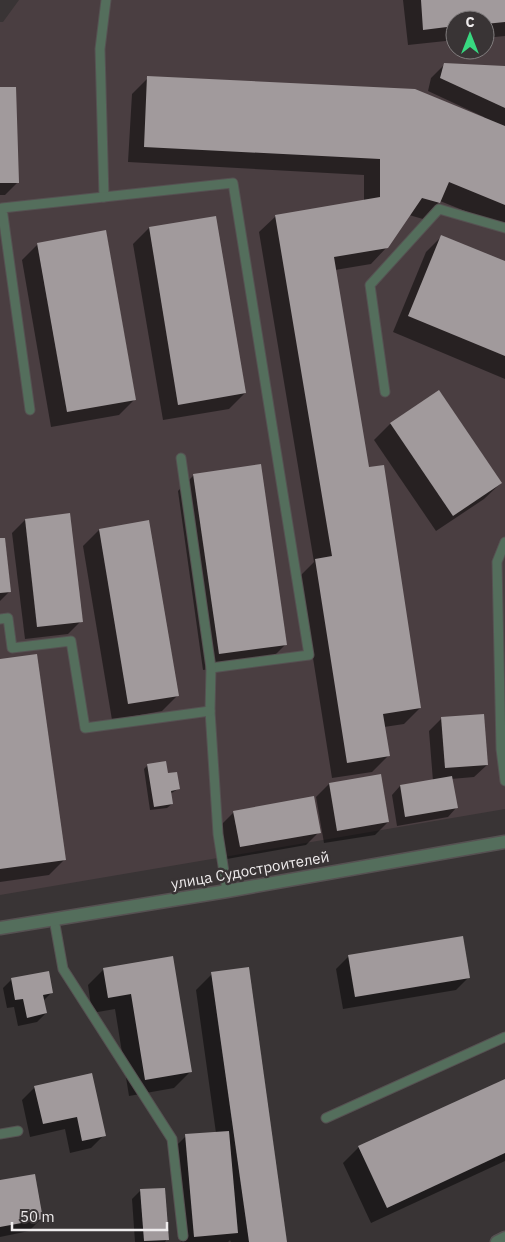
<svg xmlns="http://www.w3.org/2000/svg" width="505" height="1242" viewBox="0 0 505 1242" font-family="'IBM Plex Sans',sans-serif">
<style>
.built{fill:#4a3e41;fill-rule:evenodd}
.shadow{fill:#0007}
.building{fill:#a19a9c}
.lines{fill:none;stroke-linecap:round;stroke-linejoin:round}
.service-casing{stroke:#565152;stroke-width:11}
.minor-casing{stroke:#565152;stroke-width:15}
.service{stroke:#546e5c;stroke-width:9}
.minor{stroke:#546e5c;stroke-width:12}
.labels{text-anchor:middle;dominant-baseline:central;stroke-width:5;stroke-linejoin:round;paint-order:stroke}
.street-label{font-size:15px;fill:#efeced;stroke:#393435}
</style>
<rect width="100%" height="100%" fill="#393435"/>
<path class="built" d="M19 0H505V809L0 895V22H3ZM455 20H485V50H455Z"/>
<g class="shadow">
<polygon points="403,0 505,0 505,36 485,38 485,20 455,20 455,40 408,45"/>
<polygon points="444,65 505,67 505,227 440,201 423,219 409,215 387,247 371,264 335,270 368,468 420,708 404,724 384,727 388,756 372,772 332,778 300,576 314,562 259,232 276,216 364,201 364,175 128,162 132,94 148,78 483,119 484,117 428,91 431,78"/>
<polygon points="0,88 18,182 5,195 0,195"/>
<polygon points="215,217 245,393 229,409 163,420 133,244 149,228"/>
<polygon points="442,236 505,263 505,379 393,332 426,252"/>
<polygon points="38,244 135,399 119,415 51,427 22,260"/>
<polygon points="439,391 501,483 484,499 436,531 374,440 390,424"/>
<polygon points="194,475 286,644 270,660 203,670 178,491"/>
<polygon points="25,520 81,621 68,634 25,639 12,533"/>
<polygon points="99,530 178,695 162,711 112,720 83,546"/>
<polygon points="0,540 10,591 0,601"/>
<polygon points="0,660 65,859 49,875 0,882"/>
<polygon points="442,718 487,765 474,777 451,779 456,808 448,817 397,826 392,795 400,786 433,781 429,731"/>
<polygon points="148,765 167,775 178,789 170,794 172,804 167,808 150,810 144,769"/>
<polygon points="380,776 388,822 375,835 324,843 316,797 329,784"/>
<polygon points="234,812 319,832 306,845 227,859 221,825"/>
<polygon points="349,956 469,977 456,990 343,1009 336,969"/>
<polygon points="171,957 190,1072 174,1088 129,1096 115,1009 92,1013 88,985 104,969"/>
<polygon points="212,974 285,1242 231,1242 230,1240 228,1242 181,1242 173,1149 186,1136 216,1133 196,990"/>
<polygon points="12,979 52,992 43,1001 46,1013 37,1022 18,1026 14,1007 7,1008 3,988"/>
<polygon points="505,1080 505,1161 371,1223 343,1163 359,1147"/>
<polygon points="35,1087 104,1135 91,1148 70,1153 65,1129 30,1137 22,1100"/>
<polygon points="0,1181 42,1218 29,1231 0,1237"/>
<polygon points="141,1190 167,1239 165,1242 135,1242 132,1199"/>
</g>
<g class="building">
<polygon points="421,0 505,0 505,22 485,24 485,20 455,20 455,26 423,30"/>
<polygon points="444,63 505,66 505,108 440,78"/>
<polygon points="147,76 415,89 505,126 505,205 449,182 440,203 422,198 388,248 334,257 369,467 384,465 421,708 383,714 390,756 347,763 315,559 332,556 275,215 380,197 380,159 144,147"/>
<polygon points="0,87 16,87 19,183 0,183"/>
<polygon points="216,216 246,393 178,405 149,227"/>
<polygon points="106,230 136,400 67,412 37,243"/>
<polygon points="441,235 505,261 505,356 408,316"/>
<polygon points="439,390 502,483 453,516 390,423"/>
<polygon points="261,464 287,645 219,654 193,474"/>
<polygon points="70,513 83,622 37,627 25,519"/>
<polygon points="149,520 179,696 128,704 99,529"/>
<polygon points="0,538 5,538 11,592 0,593"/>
<polygon points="37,654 66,860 0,869 0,659"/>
<polygon points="484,714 488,765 445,768 441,717"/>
<polygon points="166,761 168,773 177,772 180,789 171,791 173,804 154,807 147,764"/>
<polygon points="381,774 389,822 337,831 329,783"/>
<polygon points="452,776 458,808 405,817 400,785"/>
<polygon points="314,796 321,833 240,847 233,811"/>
<polygon points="463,936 470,978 355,997 348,955"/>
<polygon points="173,956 192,1072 145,1080 131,994 108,998 103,968"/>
<polygon points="249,967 287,1242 249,1242 211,972"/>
<polygon points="49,971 53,993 43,995 47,1013 27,1018 23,999 15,1000 11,978"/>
<polygon points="92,1073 106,1136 82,1141 77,1117 43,1124 34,1086"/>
<polygon points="505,1079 505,1153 387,1208 358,1146"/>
<polygon points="229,1131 238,1233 194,1237 185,1134"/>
<polygon points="35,1174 43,1219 0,1227 0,1180"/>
<polygon points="165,1188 169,1240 144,1241 140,1189"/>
</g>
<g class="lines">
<defs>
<g id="service">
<polyline points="104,197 100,49 106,0"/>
<polyline points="385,392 370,285 439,209 505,228"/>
<polyline points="30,410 2,208 233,183 309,655 211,668"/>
<polyline points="181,458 211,668 210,711 218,834 227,891"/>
<polyline points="505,542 497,562 501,749 505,781"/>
<polyline points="0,619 8,618 12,648 71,641 85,728 210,711"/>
<polyline points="54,919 63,969 172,1139 183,1236"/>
<polyline points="326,1118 505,1037"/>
<polyline points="0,1134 18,1131"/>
</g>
<g id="minor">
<polyline points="0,928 227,891 505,842"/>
<polyline points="497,1242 505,1238"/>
</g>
</defs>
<use href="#service" class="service-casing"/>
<use href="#minor" class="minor-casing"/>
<use href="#service" class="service"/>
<use href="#minor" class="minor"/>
</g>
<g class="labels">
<g class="street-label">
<text transform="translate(250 870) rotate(-10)">улица Судостроителей</text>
</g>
</g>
<g transform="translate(470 35)"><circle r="24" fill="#393435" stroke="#827e7f"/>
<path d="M0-4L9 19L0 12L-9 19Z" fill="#38d880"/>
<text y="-8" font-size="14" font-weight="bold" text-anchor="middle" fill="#efeced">С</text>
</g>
<path d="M12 1222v8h155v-8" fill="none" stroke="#efeced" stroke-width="2.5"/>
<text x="20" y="1222" font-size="15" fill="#efeced" stroke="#393435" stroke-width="4" paint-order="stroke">50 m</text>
</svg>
